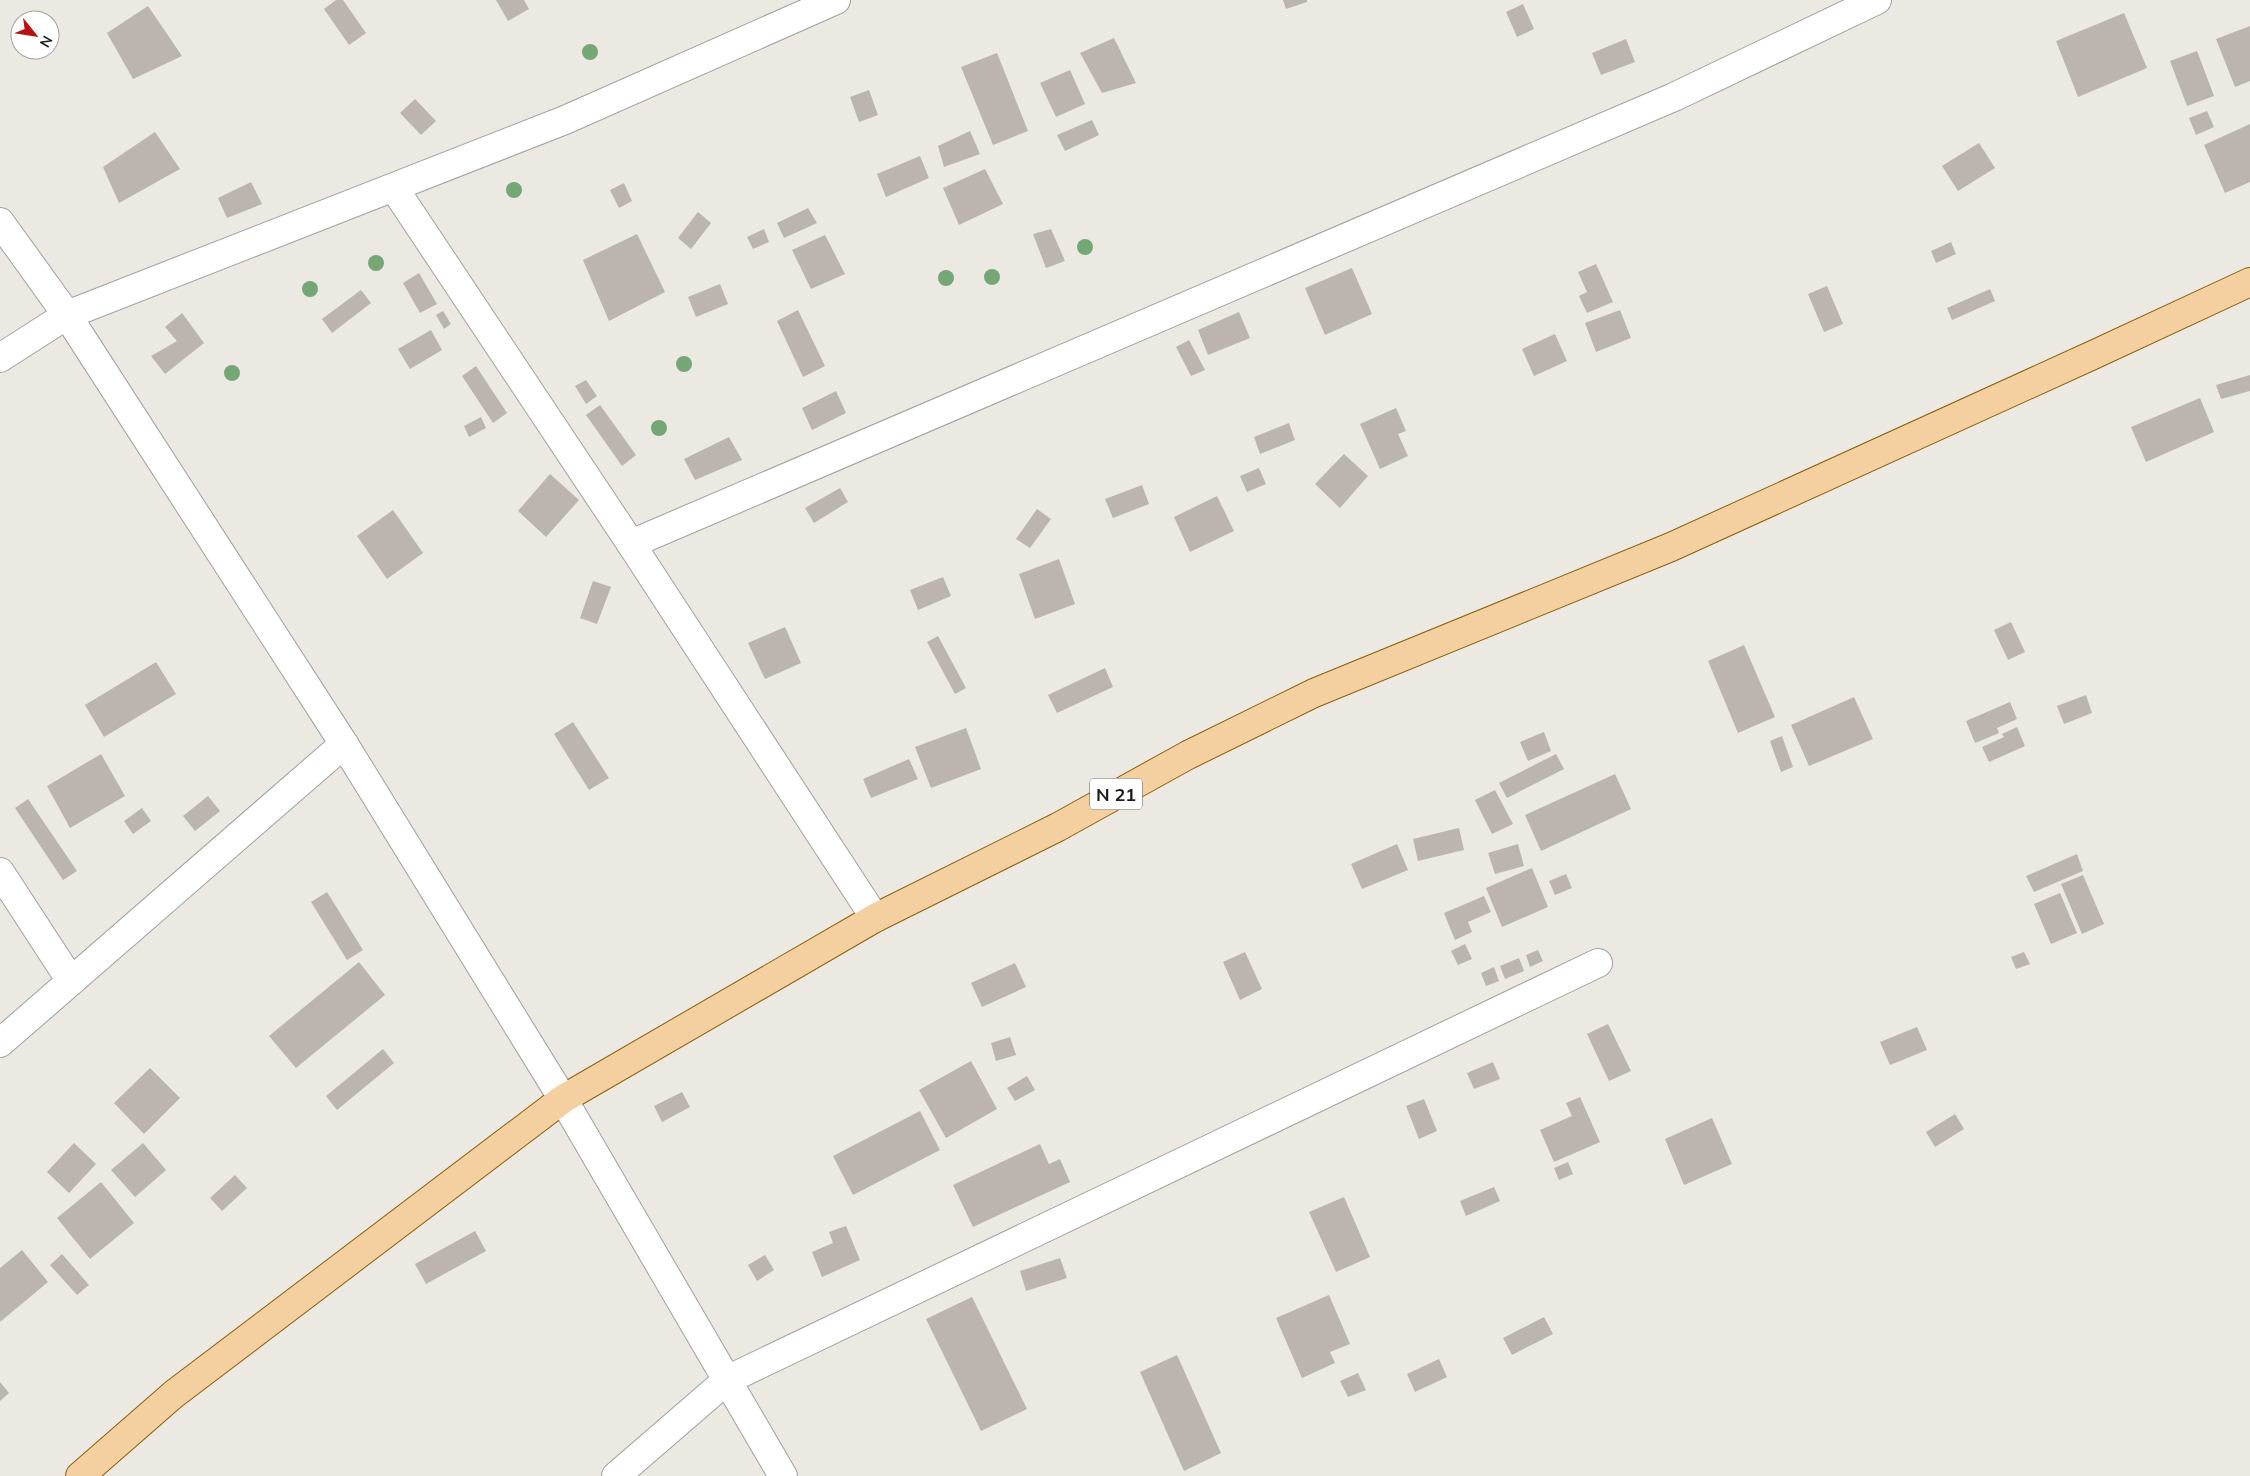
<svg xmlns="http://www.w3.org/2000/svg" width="2250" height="1476" viewBox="0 0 2250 1476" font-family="Mulish,sans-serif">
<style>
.building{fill:#bcb5af}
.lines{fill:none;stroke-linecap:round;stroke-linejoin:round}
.street-casing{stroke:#a0a0a0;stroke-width:30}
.primary-casing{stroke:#88600c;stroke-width:30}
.street{stroke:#fff;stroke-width:28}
.primary{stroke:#f4d0a0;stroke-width:28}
.tree{fill:#75a675}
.labels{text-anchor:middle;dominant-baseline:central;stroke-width:5;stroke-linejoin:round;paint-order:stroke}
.shield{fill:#fff;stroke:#606060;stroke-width:1}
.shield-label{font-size:18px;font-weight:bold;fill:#1c1c1c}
</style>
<rect width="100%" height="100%" fill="#ece9e2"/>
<g class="building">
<polygon points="336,0 343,0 366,33 349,45 324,9"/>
<polygon points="496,0 524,0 529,9 508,21"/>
<polygon points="1283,0 1307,0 1307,2 1286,9"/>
<polygon points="1523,4 1534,29 1517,37 1506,12"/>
<polygon points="148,6 182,56 133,79 107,33"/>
<polygon points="2124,13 2147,68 2078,97 2056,41"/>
<polygon points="2250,26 2250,81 2235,87 2216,39"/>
<polygon points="1114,38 1136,83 1102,93 1080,53"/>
<polygon points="1626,39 1635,62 1601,75 1592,53"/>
<polygon points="2197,51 2214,96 2187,106 2170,61"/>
<polygon points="997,53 1028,131 993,145 961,67"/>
<polygon points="1070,70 1085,104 1056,117 1040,83"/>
<polygon points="869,90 878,115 859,122 850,97"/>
<polygon points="415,99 436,121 421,135 400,113"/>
<polygon points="2207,111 2214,127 2196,135 2189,118"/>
<polygon points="1092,120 1099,135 1065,151 1057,135"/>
<polygon points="2250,124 2250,182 2225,193 2204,145"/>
<polygon points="970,131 980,154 944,167 938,146"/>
<polygon points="155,132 180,169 119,203 103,167"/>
<polygon points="1979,143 1995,168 1958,191 1942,166"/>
<polygon points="920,156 929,178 886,197 877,174"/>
<polygon points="985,169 1003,204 959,225 943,188"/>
<polygon points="251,182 262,204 227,218 218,198"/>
<polygon points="624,183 632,201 619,208 610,190"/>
<polygon points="808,208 817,223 784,238 777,223"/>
<polygon points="698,212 711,223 691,249 678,238"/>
<polygon points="764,229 769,242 753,249 747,237"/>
<polygon points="1051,229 1065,261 1046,268 1033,234"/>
<polygon points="637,234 665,292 609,321 583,260"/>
<polygon points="825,235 845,274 811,289 792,250"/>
<polygon points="1951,242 1956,254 1936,263 1931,251"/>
<polygon points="1596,264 1613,302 1587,313 1579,296 1587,292 1578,272"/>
<polygon points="1352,268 1372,314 1325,335 1305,288"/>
<polygon points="419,273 437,304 420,313 403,283"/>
<polygon points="720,284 728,304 696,317 688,297"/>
<polygon points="1827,286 1843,324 1824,332 1808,294"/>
<polygon points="1990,289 1995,301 1952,320 1947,308"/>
<polygon points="361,290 371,303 332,333 322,319"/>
<polygon points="798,310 825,366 803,377 777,321"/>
<polygon points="1620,310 1631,338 1596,352 1585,323"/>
<polygon points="443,311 451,324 444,329 436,315"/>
<polygon points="1239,312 1250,338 1208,355 1198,330"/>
<polygon points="182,313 204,343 165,374 151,356 177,341 165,327"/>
<polygon points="431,330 442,350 410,369 398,349"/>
<polygon points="1555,334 1567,361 1534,376 1522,349"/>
<polygon points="1189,340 1205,370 1191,376 1176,347"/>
<polygon points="476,366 507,413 493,423 462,376"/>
<polygon points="2250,375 2250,391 2221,399 2216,385"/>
<polygon points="586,380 597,396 586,404 575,386"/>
<polygon points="836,391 846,413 812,430 802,408"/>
<polygon points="2200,398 2214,432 2146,462 2131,427"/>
<polygon points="600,405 636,455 622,466 586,415"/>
<polygon points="1396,408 1406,431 1398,434 1408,456 1380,469 1360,424"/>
<polygon points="481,417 486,428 469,437 464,426"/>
<polygon points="1289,423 1295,440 1260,454 1254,437"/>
<polygon points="729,437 742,460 695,480 684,459"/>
<polygon points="1344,454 1368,476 1340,508 1315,484"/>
<polygon points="1259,468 1266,484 1247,492 1240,476"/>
<polygon points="550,474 579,500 546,537 518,511"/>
<polygon points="1142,485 1149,504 1113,518 1105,499"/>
<polygon points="840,488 848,502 814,523 805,508"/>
<polygon points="1217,496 1234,531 1190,552 1174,517"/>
<polygon points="1037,509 1051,519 1030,548 1016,539"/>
<polygon points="393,510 423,553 387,579 357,536"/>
<polygon points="1059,559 1075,604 1035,619 1019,574"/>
<polygon points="943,577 951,596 918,610 910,590"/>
<polygon points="593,581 611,587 597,624 580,618"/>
<polygon points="2011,622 2025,652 2008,660 1994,630"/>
<polygon points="785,627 801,663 765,679 748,643"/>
<polygon points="938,636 966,688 955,694 927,642"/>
<polygon points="1744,645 1775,717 1738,733 1708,661"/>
<polygon points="156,662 176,694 104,737 85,705"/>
<polygon points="1105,668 1113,687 1057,713 1048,695"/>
<polygon points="2086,695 2092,713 2064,724 2057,706"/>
<polygon points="1854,697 1873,739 1809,766 1791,725"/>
<polygon points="2010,702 2017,719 1997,728 1999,733 1975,743 1966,721"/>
<polygon points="573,722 609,778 589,790 554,734"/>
<polygon points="2017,727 2025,746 1989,762 1982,747 2004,737 2002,734"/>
<polygon points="966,728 981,769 931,788 915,747"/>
<polygon points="1544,732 1551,751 1528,761 1520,742"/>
<polygon points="1782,736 1793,767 1781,772 1770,741"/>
<polygon points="101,754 125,796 70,828 47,786"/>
<polygon points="1556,754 1564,769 1507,798 1499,783"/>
<polygon points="909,759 918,779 871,798 863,779"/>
<polygon points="1615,774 1631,809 1541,851 1525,815"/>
<polygon points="1495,790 1513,824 1492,834 1475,800"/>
<polygon points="208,796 220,811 195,831 183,816"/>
<polygon points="28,799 77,871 63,880 15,808"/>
<polygon points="142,808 151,821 133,834 124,821"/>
<polygon points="1459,828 1464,850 1418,861 1413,839"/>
<polygon points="1397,844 1408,870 1362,889 1351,864"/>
<polygon points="1518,844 1524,866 1495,874 1488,853"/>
<polygon points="2077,854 2083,871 2034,892 2026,876"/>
<polygon points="1532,868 1548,907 1502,927 1486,888"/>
<polygon points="1566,874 1572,888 1555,895 1549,881"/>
<polygon points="2083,875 2104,924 2082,934 2061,884"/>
<polygon points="327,892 363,950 347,960 311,902"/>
<polygon points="2060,893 2077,933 2051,944 2034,904"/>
<polygon points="1484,896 1491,912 1468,922 1472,932 1455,940 1444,913"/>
<polygon points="1465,944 1472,959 1458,965 1451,951"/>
<polygon points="1538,950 1543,961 1530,967 1526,955"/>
<polygon points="1245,952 1262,989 1240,1000 1223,962"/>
<polygon points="2024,952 2030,964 2016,969 2011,957"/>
<polygon points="1519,958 1524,971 1505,979 1500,966"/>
<polygon points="359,962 385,995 296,1068 269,1036"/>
<polygon points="1015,963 1026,987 982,1007 971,983"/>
<polygon points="1494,967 1499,981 1486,986 1481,973"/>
<polygon points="1608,1024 1631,1071 1609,1081 1587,1034"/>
<polygon points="1917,1027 1927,1050 1890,1065 1880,1042"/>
<polygon points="1010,1037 1016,1055 996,1061 991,1043"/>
<polygon points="383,1049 394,1063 337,1110 326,1096"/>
<polygon points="971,1061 997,1109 946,1138 919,1090"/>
<polygon points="1493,1062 1500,1079 1474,1089 1467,1073"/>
<polygon points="150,1068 180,1098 144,1134 114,1103"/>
<polygon points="1027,1076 1035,1090 1015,1101 1007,1088"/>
<polygon points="682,1092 690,1107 662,1122 654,1106"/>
<polygon points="1580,1097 1600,1142 1554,1162 1540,1130 1572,1116 1566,1103"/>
<polygon points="1424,1099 1437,1131 1419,1139 1406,1106"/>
<polygon points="920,1111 940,1150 853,1195 833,1156"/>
<polygon points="1955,1114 1964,1129 1935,1147 1926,1132"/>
<polygon points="1712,1118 1732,1164 1684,1185 1665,1139"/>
<polygon points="74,1143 96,1164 69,1193 47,1172"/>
<polygon points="143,1143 166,1170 135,1197 111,1170"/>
<polygon points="1040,1144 1049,1164 1060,1159 1070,1182 973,1227 953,1185"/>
<polygon points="1568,1162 1573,1174 1559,1180 1554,1168"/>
<polygon points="235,1175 247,1188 222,1211 210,1198"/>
<polygon points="101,1182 134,1223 90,1259 57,1218"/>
<polygon points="1494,1187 1500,1201 1466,1216 1460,1201"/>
<polygon points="1344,1197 1370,1257 1336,1272 1309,1212"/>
<polygon points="846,1226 860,1260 822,1277 812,1252 833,1243 829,1232"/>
<polygon points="475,1231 486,1251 426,1284 415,1264"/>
<polygon points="22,1250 48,1282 0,1322 0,1268"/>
<polygon points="62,1254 89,1285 77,1295 50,1265"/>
<polygon points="765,1255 774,1270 757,1281 748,1265"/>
<polygon points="1060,1258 1067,1278 1026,1291 1020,1271"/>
<polygon points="1329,1295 1350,1344 1330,1352 1335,1363 1302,1378 1276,1318"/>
<polygon points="972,1297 1027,1409 981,1431 926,1319"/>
<polygon points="1544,1317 1553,1334 1512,1355 1503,1338"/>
<polygon points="1177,1355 1221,1453 1184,1471 1140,1372"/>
<polygon points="1439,1359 1447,1377 1415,1392 1407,1374"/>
<polygon points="1358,1373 1366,1390 1348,1397 1340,1381"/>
<polygon points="0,1382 9,1393 0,1401"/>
</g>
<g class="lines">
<defs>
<g id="street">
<polyline points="394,188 631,544 875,918"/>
<polyline points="0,222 67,315 344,744 563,1099 783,1476"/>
<polyline points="0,358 67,315 565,120 836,0"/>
<polyline points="631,544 1674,97 1877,0"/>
<polyline points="0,872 71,981"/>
<polyline points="0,1043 344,744"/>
<polyline points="616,1476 727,1380 1598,963"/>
</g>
<polyline id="primary" points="80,1476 174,1394 563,1099 875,918 1058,827 1188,755 1314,693 1671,547 2093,355 2250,282"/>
</defs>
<use href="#street" class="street-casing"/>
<use href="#primary" class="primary-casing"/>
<use href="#street" class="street"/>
<use href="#primary" class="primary"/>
</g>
<g class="tree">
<circle cx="590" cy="52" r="8"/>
<circle cx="514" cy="190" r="8"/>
<circle cx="1085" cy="247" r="8"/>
<circle cx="376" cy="263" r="8"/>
<circle cx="992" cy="277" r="8"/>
<circle cx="946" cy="278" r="8"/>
<circle cx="310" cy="289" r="8"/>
<circle cx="684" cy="364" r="8"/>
<circle cx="232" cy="373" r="8"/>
<circle cx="659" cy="428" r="8"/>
</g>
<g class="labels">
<rect class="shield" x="1090" y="778.5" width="52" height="31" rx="4"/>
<g class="shield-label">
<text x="1116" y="794">N 21</text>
</g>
</g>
<g transform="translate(35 35) rotate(120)"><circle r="24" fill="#ffffff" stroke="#a4a4a4"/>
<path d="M0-4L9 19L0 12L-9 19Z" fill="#b81110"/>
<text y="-8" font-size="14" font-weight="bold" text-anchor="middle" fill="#1c1c1c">N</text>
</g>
</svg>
